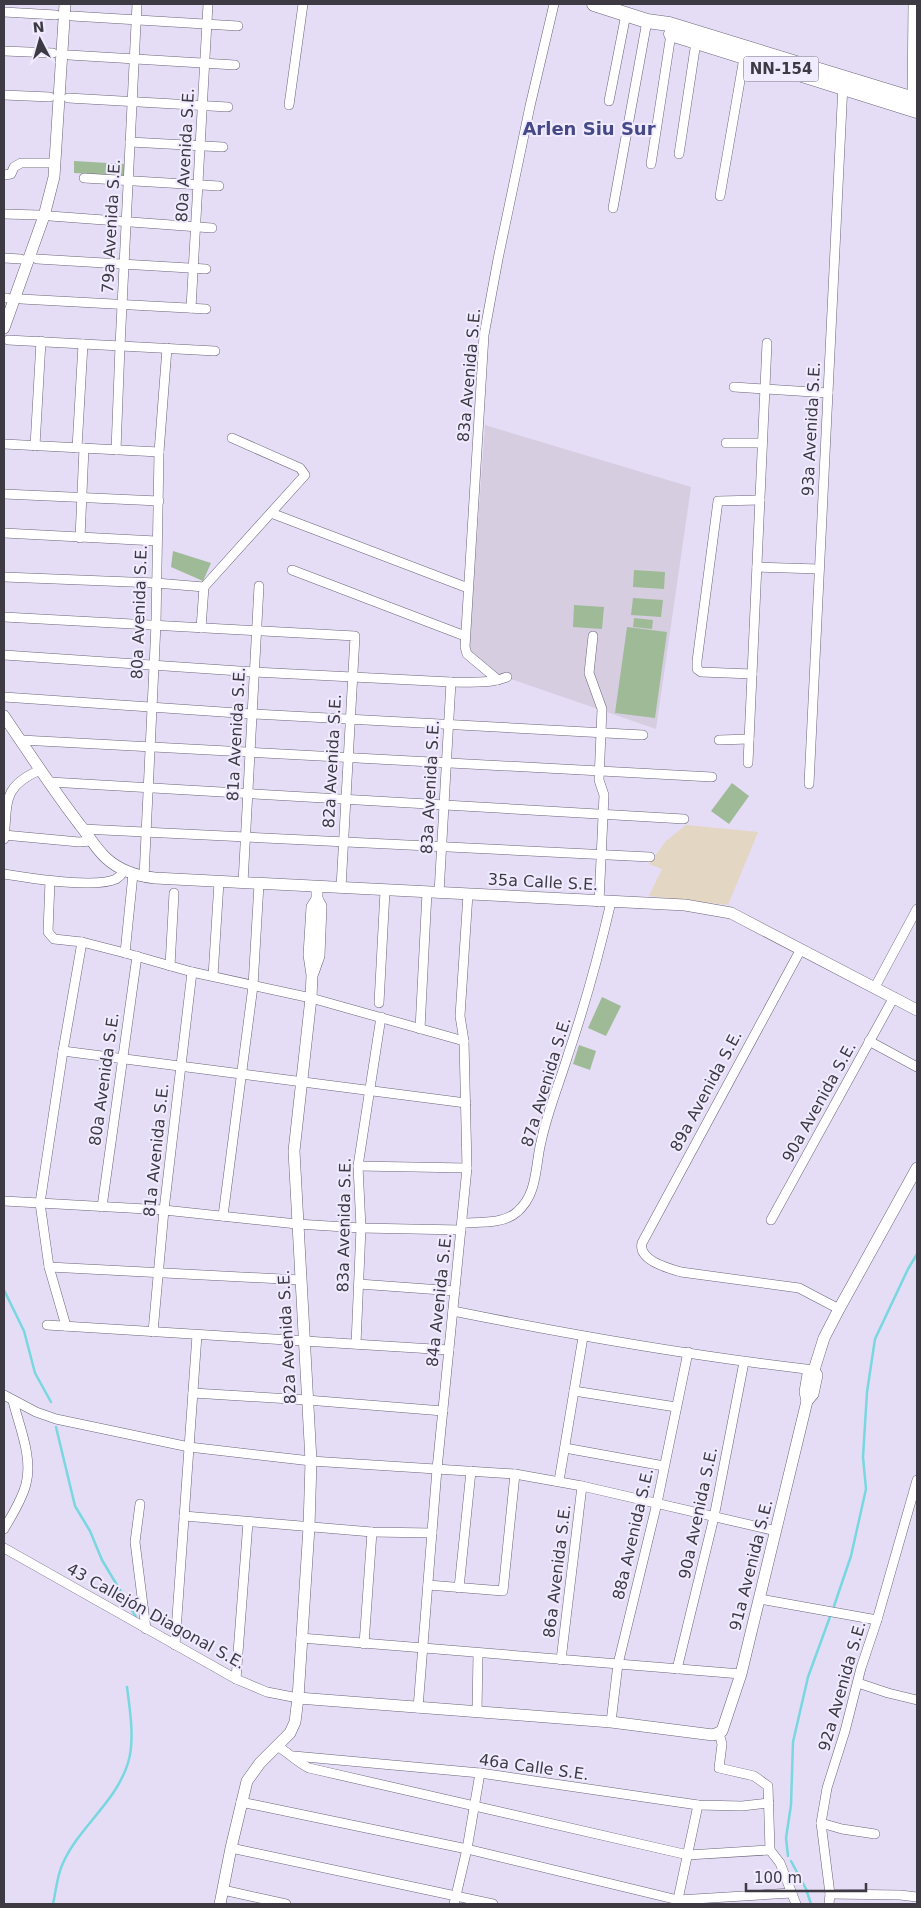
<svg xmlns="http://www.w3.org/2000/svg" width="921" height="1908" viewBox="0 0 921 1908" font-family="'DejaVu Sans',sans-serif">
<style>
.education{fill:#d6cde1}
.medical{fill:#e3d6c2}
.green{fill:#9fba96}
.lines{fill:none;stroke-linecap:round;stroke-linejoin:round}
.stream{stroke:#78d7e0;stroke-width:2.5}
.minor-casing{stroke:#6b6479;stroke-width:10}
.tertiary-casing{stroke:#6b6479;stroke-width:12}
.primary-casing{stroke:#6b6479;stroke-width:15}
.minor{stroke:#fff;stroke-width:9}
.tertiary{stroke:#fff;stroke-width:11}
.primary{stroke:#fff;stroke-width:14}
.labels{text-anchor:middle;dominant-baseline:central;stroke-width:4;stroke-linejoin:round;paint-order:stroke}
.shield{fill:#f1ebff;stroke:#736f7c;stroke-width:1}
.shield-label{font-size:15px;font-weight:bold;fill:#3d3a44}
.street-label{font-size:16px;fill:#3d3a44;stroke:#f1ebff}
.neighbourhood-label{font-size:18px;font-weight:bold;fill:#454987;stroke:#f1ebff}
</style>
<rect width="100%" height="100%" fill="#e5ddf5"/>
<polygon class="education" points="485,425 691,487 656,729 499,675 492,670 469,649"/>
<polygon class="medical" points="686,825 758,832 728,905 649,896 662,869 649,864 666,841"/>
<g class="green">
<polygon points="74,161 125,164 125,176 74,173"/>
<polygon points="173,551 211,563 203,581 171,567"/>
<polygon points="634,570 665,572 664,589 633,587"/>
<polygon points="633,598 663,600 661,617 631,615"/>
<polygon points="574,605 604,607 602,629 573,627"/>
<polygon points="634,618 653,620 652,629 633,627"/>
<polygon points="627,627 667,632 655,718 615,713"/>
<polygon points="732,783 749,796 729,824 711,811"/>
<polygon points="602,997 621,1006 606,1036 588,1028"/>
<polygon points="579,1045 596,1051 590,1070 573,1064"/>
</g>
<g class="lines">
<g class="stream">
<polyline points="4,1290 24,1331 35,1373 51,1402"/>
<polyline points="56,1427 75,1506 90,1531 102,1560 136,1617"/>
<polyline points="833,1609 851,1556 866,1489 863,1457 867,1392 875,1339 908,1269 917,1254"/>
<polyline points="788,1856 786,1838 791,1805 793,1742 808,1677 831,1614"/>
<polyline points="791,1861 806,1889 811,1904"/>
<path d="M53 1904C56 1891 57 1875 63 1863 79 1827 116 1802 128 1763 135 1741 130 1710 127 1687"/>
</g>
<defs>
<g id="minor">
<polyline points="4,12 56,15"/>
<polyline points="72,16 238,26"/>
<polyline points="4,51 53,53"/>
<polyline points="69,55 235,65"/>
<polyline points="4,95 50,97"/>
<polyline points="68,98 228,107"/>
<polyline points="609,101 626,14"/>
<polyline points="912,102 913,4"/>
<polyline points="289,105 303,4"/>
<polyline points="130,142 223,147"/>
<polyline points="679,154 696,42"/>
<polyline points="651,164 671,34"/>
<polyline points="4,175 11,174 14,167 21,163 55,163"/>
<polyline points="84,178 219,186"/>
<polyline points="720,196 745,52"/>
<polyline points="613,208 647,21"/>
<polyline points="4,214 39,215"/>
<polyline points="50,216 212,228"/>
<polyline points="4,258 21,259"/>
<polyline points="37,259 206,269"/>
<polyline points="4,298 7,298"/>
<polyline points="21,299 206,309"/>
<polyline points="191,308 208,4"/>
<polyline points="8,340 215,351"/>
<polyline points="734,387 828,393"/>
<polyline points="726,443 762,443"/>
<polyline points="4,444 159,452"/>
<polyline points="35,446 41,341"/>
<polyline points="77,448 83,344"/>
<polyline points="116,450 120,346 137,4"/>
<polyline points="4,494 159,501"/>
<polyline points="271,513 468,588"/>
<polyline points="4,533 156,541"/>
<polyline points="80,538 84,448"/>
<polyline points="757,567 819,569"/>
<polyline points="292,570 465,636"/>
<polyline points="4,577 156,583 204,587 305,475 300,468 232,438"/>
<polyline points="4,617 355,636 341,888"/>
<polyline points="201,628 204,587"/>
<polyline points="593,636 589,673 602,709 599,780 604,795 599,902"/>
<path d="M4 655 254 672 451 682C469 682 489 684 507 677"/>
<polyline points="752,674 701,672 697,669 697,661 718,501 760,500"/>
<polyline points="498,680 467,654 465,647 484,335 498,259 530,106 554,4"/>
<polyline points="4,697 252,714 643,735"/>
<polyline points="21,740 712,777"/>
<polyline points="719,740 749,739"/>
<polyline points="748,763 767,343"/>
<polyline points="50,782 684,819"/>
<polyline points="809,784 843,84"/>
<polyline points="83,829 650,857"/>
<polyline points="4,835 79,842 91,841"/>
<path d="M4 839C8 803 1 787 40 770"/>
<path d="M4 874C29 878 94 889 116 879 119 877 122 874 124 871"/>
<polyline points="144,877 156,624 159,452 167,348"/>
<polyline points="50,881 48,932 54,939 82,942 125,953 192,972 311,998 464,1041"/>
<polyline points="243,883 259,586"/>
<polyline points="439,893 451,682"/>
<path d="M801 949 642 1243C638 1260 667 1268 681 1272L799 1288 839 1309"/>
<polyline points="125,953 133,874"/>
<polyline points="170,966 174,893"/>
<polyline points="213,976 219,882"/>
<polyline points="875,987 917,909"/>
<polyline points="379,1003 385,891"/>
<polyline points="420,1029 427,892"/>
<polyline points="869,1041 917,1067"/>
<polyline points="63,1051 466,1103"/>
<polyline points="358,1166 467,1168"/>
<polyline points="4,1201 164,1210 297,1224 361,1228 461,1230"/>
<polyline points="102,1207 137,956"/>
<polyline points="223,1216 253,986 259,884"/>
<polyline points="771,1220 894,997"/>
<path d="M463 1223C479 1222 504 1224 517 1212 538 1194 535 1166 541 1142 547 1113 559 1084 568 1055 585 1005 599 954 611 902"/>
<polyline points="49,1267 300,1280"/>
<polyline points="359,1284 455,1291"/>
<path d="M453 1311C572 1335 692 1356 814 1370"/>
<polyline points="47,1325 449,1350"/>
<polyline points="66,1326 49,1267 40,1203 63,1051 82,942"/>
<polyline points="153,1332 164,1210 192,972"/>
<polyline points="356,1344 361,1228 358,1166 381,1017"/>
<polyline points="574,1391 676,1407"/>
<polyline points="193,1393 307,1400 443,1411"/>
<polyline points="4,1395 36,1412 56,1419 189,1447 311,1461 515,1474 582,1486 776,1531"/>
<polyline points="565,1448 664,1466"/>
<polyline points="559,1481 583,1337"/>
<polyline points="140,1504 135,1542 146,1629"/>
<polyline points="184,1516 372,1532 432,1533"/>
<path d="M4 1529C12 1515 22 1500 26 1484 33 1457 19 1426 13 1401"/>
<polyline points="4,1548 236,1679 267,1692 298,1698"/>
<polyline points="428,1585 503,1591 515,1474"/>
<polyline points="459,1588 471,1471"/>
<polyline points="760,1599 877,1620"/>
<polyline points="301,1638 741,1674"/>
<polyline points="364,1644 372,1532"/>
<polyline points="175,1645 197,1335"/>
<polyline points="561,1660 582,1486"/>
<polyline points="677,1669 714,1517 744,1362"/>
<polyline points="236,1679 248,1522"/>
<polyline points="858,1683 888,1693 917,1700"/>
<polyline points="418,1708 437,1469 467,1168 464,1041 460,1016 468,894"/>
<polyline points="477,1712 478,1653"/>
<polyline points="611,1722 618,1664 657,1503 688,1352"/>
<polyline points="719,1733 722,1744 719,1768 754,1776 768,1786 770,1850 780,1863 796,1904"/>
<path d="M277 1746C289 1753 297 1762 309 1768L688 1855 770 1850"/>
<polyline points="294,1756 480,1773 698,1805 742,1806 769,1803"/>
<polyline points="241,1802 467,1849 678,1900 792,1893"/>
<polyline points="821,1823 842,1829 875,1834"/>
<polyline points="231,1848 493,1904"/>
<polyline points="223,1890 286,1904"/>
<polyline points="830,1894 900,1895 917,1897"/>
<polyline points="454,1904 467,1849 480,1773"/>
<polyline points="677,1904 698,1805"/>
<polyline points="829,1904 830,1894 821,1823 827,1788 845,1731 861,1668 877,1620 917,1480"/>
</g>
<g id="tertiary">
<polyline points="4,328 44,216 54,177 65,4"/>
<path d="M4 716C29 753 53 790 80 825 89 836 96 849 106 858 120 871 136 876 155 878L685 905 731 913 917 1010"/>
<polyline points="313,973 319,956 321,906 317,899"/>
<polyline points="807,1401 805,1392 808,1374 814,1370 824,1338 839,1309 917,1168"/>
<polyline points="298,1698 611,1722 713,1735 722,1731 741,1674 807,1401 813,1394 817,1375 814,1370"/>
<polyline points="220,1904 231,1848 247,1781 260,1763 290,1733 295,1722 298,1698 309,1527 311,1461 294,1151 311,998 312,975 309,955 312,907 317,899 317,887"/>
</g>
<g id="primary">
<polyline points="594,4 647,21 669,24 917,100"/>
<polyline points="671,34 917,111"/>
</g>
</defs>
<use href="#minor" class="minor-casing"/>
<use href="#tertiary" class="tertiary-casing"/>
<use href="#primary" class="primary-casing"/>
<use href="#minor" class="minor"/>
<use href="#tertiary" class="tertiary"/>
<use href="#primary" class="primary"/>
</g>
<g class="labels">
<rect class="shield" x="743.5" y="56.5" width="75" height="25" rx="4"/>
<g class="shield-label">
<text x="781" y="69">NN-154</text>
</g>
<g class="street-label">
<text transform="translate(185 155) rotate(-87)">80a Avenida S.E.</text>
<text transform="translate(111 226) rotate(-87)">79a Avenida S.E.</text>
<text transform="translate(469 375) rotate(-85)">83a Avenida S.E.</text>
<text transform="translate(811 429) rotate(-87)">93a Avenida S.E.</text>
<text transform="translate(139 612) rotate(-88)">80a Avenida S.E.</text>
<text transform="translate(236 734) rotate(-87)">81a Avenida S.E.</text>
<text transform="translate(332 761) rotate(-87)">82a Avenida S.E.</text>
<text transform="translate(430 787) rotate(-87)">83a Avenida S.E.</text>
<text transform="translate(543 882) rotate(3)">35a Calle S.E.</text>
<text transform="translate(104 1079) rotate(-82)">80a Avenida S.E.</text>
<text transform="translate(546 1082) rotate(-73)">87a Avenida S.E.</text>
<text transform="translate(706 1091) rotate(-62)">89a Avenida S.E.</text>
<text transform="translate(819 1102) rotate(-61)">90a Avenida S.E.</text>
<text transform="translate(156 1150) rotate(-84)">81a Avenida S.E.</text>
<text transform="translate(344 1225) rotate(-89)">83a Avenida S.E.</text>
<text transform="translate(439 1300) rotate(-84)">84a Avenida S.E.</text>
<text transform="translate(287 1337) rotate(-93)">82a Avenida S.E.</text>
<text transform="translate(698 1513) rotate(-78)">90a Avenida S.E.</text>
<text transform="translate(633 1534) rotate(-77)">88a Avenida S.E.</text>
<text transform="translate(751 1565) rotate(-76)">91a Avenida S.E.</text>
<text transform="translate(557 1571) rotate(-83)">86a Avenida S.E.</text>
<text transform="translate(156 1616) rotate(29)">43 Callejón Diagonal S.E.</text>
<text transform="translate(842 1686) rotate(-74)">92a Avenida S.E.</text>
<text transform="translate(534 1767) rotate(8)">46a Calle S.E.</text>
</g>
<g class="neighbourhood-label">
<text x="589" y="128">Arlen Siu Sur</text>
</g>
</g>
<rect width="921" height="1908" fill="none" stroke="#3d3a44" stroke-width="10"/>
<g transform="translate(40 40) rotate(354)" stroke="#f1ebff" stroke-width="4" paint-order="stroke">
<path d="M0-4L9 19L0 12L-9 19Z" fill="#3d3a44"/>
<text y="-8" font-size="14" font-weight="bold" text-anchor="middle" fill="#3d3a44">N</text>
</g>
<path d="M746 1883v8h120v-8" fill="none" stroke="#3d3a44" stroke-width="2.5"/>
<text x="754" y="1883" font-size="15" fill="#3d3a44" stroke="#f1ebff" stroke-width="4" paint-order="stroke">100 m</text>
</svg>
